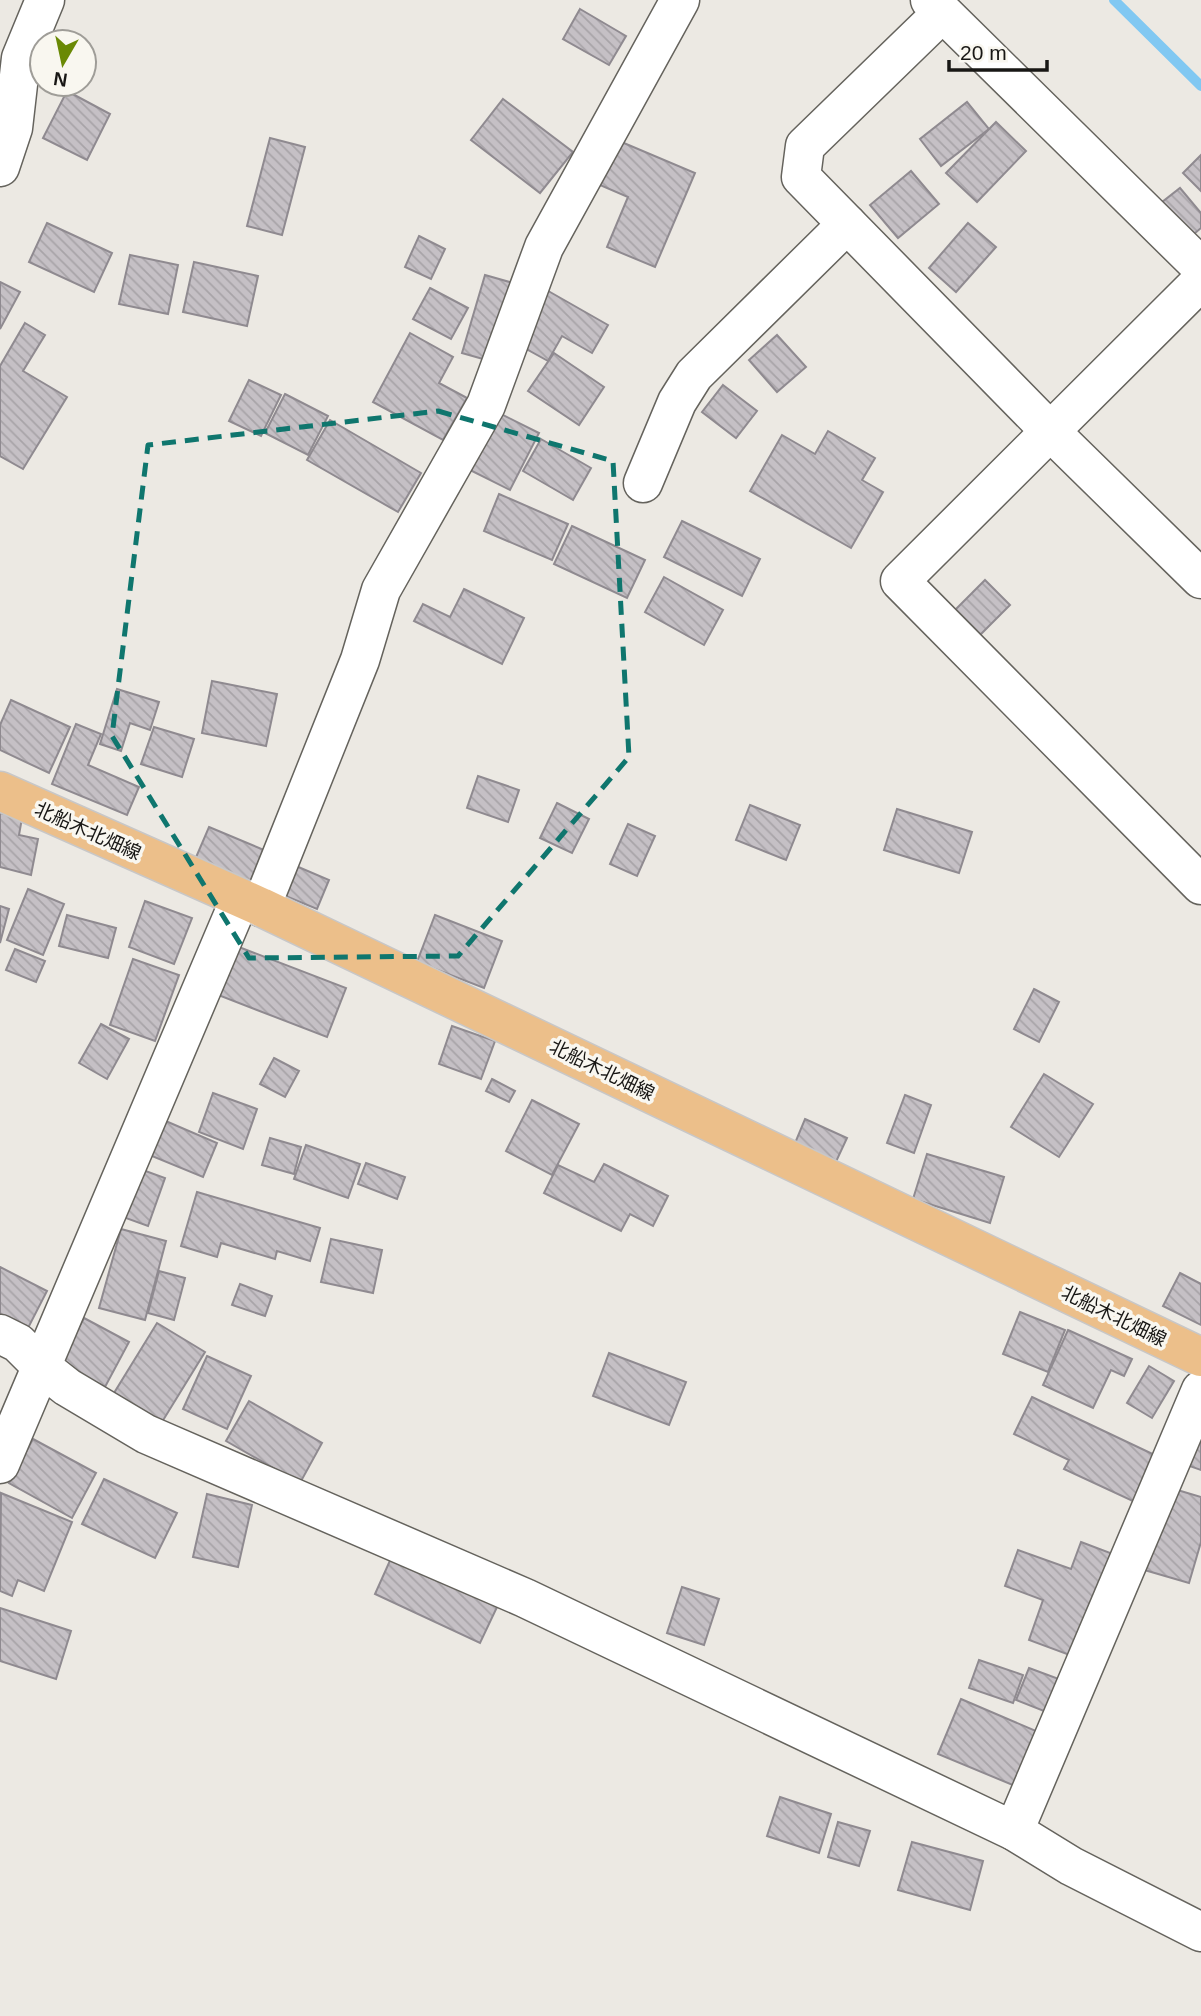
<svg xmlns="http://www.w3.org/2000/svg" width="1201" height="2016" viewBox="0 0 1201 2016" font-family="Helvetica,'Noto Sans JP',sans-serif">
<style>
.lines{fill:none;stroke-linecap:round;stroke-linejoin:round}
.stream{stroke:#81c8f2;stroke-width:10}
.building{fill:url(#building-back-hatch);stroke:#8f8a90;stroke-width:2}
.minor-casing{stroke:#65635d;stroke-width:41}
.major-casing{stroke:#c8c7c7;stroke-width:41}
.minor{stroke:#fff;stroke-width:38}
.major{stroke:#ecbf8a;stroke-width:38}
.marked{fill:none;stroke:#0f766e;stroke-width:5;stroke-dasharray:14 9;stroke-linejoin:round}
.labels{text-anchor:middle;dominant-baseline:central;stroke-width:7;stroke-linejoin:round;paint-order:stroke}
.street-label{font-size:19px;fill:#181715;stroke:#f9f7f0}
</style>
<defs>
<pattern id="building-back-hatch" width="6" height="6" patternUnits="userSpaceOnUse" patternTransform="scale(1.75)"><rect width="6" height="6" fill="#c5c0c5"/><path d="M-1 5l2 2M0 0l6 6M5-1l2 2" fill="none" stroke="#a8a4a8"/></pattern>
</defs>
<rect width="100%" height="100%" fill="#ece9e3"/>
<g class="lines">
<polyline class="stream" points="1114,0 1201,86"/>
</g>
<g class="building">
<polygon points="580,9 626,36 609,65 563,39"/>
<polygon points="67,91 110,114 87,160 43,138"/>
<polygon points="503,99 573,152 540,193 471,140"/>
<polygon points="967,102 989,129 941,166 920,139"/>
<polygon points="996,122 1026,151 977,202 946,173"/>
<polygon points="270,138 305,147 282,235 247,226"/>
<polygon points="612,138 695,173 655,267 607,247 628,197 593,182"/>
<polygon points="1201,155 1201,191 1183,173"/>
<polygon points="911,171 939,204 898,238 870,205"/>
<polygon points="1180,188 1201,213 1201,228 1181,245 1152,210"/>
<polygon points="47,223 112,253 94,292 29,262"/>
<polygon points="968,223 996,247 956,292 929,268"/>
<polygon points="419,236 445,249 431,279 405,267"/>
<polygon points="130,255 178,265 168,314 119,304"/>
<polygon points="194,262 258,276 247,326 183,312"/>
<polygon points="485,275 513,283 490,361 462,353"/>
<polygon points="0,282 20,292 0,329"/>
<polygon points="430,288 468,308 451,339 413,319"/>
<polygon points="543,288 608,325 592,353 562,336 548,361 512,341"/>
<polygon points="25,323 45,335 23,371 67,397 23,469 0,456 0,366"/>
<polygon points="410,333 453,357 439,383 467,398 443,440 373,402"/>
<polygon points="777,335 806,367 777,392 749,360"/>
<polygon points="554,353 604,387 579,425 528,391"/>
<polygon points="249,380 281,395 261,436 229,421"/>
<polygon points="723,385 757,411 736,438 702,412"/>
<polygon points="285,394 328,416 308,455 265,433"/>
<polygon points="497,412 539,433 510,490 468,469"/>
<polygon points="330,420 421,473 398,512 307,460"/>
<polygon points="828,431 875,458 862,480 883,492 851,548 750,491 782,435 815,454"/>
<polygon points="541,439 591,468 573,500 523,471"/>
<polygon points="499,494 568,524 552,560 484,531"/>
<polygon points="682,521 760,559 742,596 664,557"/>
<polygon points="572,526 645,560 627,598 554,564"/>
<polygon points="664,577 723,610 704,645 645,612"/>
<polygon points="985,580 1010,605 978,637 953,612"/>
<polygon points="464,589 524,618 502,664 414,621 423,604 450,617"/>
<polygon points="212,681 277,694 266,746 202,733"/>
<polygon points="117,689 159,702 150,730 130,723 121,751 100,744"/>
<polygon points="11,700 70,727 49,773 0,750 0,725"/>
<polygon points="76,724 101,734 88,765 139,787 127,815 52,784"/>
<polygon points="154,727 194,739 182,777 141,764"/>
<polygon points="478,776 519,790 508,822 467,808"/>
<polygon points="557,803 589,819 572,853 540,838"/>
<polygon points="750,805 800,825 786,860 736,840"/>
<polygon points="897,809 972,832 959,873 884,850"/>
<polygon points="0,813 22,818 19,835 38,839 31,875 0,867"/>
<polygon points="628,824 655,836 637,876 610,864"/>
<polygon points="209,827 264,850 249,885 194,862"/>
<polygon points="289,863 329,880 317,909 276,892"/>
<polygon points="28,889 64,904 43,955 7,940"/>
<polygon points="145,901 192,918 174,964 129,947"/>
<polygon points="0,906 9,909 0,943"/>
<polygon points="67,915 116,928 108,958 59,946"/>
<polygon points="435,915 502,941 484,988 417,962"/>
<polygon points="231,944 346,988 327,1037 213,993"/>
<polygon points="15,949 45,961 36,982 6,970"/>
<polygon points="133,959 179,975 155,1041 110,1025"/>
<polygon points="1034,989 1059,1002 1039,1042 1014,1029"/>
<polygon points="101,1024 129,1039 107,1079 79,1063"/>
<polygon points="452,1026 495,1041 481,1079 439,1064"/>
<polygon points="274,1058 299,1071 285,1097 260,1084"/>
<polygon points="1044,1074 1093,1104 1059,1157 1011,1127"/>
<polygon points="492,1079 515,1091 509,1102 486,1091"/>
<polygon points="213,1093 257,1109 243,1149 199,1132"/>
<polygon points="905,1095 931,1105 914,1153 887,1143"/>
<polygon points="532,1100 579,1124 552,1175 506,1151"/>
<polygon points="161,1119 217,1143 203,1177 147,1154"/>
<polygon points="805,1119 847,1138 834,1166 793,1148"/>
<polygon points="270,1138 301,1147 294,1174 262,1165"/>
<polygon points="306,1145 360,1164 348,1198 294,1179"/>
<polygon points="927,1154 1004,1177 990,1223 913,1199"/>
<polygon points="366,1163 405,1177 397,1199 358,1184"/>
<polygon points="604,1164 668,1196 653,1226 630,1214 621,1231 544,1193 558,1165 594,1182"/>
<polygon points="140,1169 165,1178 148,1226 123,1217"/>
<polygon points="197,1192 320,1228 310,1261 277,1251 275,1259 221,1243 217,1257 181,1246"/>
<polygon points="121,1229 166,1241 145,1320 99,1308"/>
<polygon points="331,1239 382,1250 373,1293 321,1282"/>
<polygon points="0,1267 47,1291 27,1330 0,1316"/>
<polygon points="159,1271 185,1278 174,1320 148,1313"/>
<polygon points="1180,1273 1201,1284 1201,1325 1163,1306"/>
<polygon points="240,1284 272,1296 265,1316 232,1305"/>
<polygon points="1020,1312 1065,1330 1048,1372 1003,1354"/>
<polygon points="84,1318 129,1342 105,1387 60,1364"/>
<polygon points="157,1323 205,1352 162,1422 114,1393"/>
<polygon points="1068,1330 1132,1359 1124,1376 1111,1370 1093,1408 1043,1385"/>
<polygon points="609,1353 686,1382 669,1425 593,1396"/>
<polygon points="207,1356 251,1376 227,1429 183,1409"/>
<polygon points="1149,1366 1174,1381 1152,1418 1127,1403"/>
<polygon points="1032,1397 1159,1457 1137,1503 1064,1469 1069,1460 1014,1434"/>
<polygon points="249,1401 322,1443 300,1483 226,1441"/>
<polygon points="1201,1415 1201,1470 1178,1462"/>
<polygon points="33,1439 96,1473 72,1518 9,1483"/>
<polygon points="104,1479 177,1513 155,1558 82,1524"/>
<polygon points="1164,1486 1201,1497 1201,1542 1189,1583 1141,1569"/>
<polygon points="1,1493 72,1522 44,1591 18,1580 12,1596 0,1591"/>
<polygon points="207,1494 252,1505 238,1567 193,1557"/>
<polygon points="1081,1542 1113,1554 1075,1657 1029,1640 1043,1600 1005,1586 1018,1550 1071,1569"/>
<polygon points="392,1556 498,1605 480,1643 375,1594"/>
<polygon points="682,1587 719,1599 704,1645 667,1633"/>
<polygon points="0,1608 71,1631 56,1679 0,1661"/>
<polygon points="979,1660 1023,1675 1013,1703 969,1688"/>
<polygon points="1029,1668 1067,1682 1054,1715 1016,1700"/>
<polygon points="961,1699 1043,1734 1020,1788 938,1754"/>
<polygon points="780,1797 831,1814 819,1853 767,1836"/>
<polygon points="838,1822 870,1831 859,1866 828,1857"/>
<polygon points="912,1842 983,1861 970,1910 898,1890"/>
</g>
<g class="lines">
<defs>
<g id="minor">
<polyline points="930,0 1201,267"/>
<polyline points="942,13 805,146 801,177 1050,431 1201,579"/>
<polyline points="0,167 13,128 21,58 45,0"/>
<polyline points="1201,281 900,581 1201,885"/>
<polyline points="643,483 677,402 694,375 847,224"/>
<polyline points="261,907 360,660 381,590 486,405 544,247 680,0"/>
<polyline points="0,1334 18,1343 43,1368 67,1387 146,1434 525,1598 1014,1831 1071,1866 1201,1932"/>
<polyline points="0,1464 240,899"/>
<polyline points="1014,1831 1201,1390"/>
</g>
<polyline id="major" points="0,791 261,907 1201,1357"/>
</defs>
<use href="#minor" class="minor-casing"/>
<use href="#major" class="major-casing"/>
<use href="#minor" class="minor"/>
<use href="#major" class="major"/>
</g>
<path class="marked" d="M438 411 613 461 629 757 458 956 249 958 112 736 148 445Z"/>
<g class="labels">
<g class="street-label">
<text transform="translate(88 831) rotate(24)">北船木北畑線</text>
<text transform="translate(602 1070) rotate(26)">北船木北畑線</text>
<text transform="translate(1114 1316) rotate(26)">北船木北畑線</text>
</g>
</g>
<g transform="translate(63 63) rotate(189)"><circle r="33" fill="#f9f7f0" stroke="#9f9d98" stroke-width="2"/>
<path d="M0-5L12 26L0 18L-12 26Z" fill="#6a8905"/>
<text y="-10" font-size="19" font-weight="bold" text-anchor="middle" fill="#181715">N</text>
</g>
<path d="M949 60v10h98v-10" fill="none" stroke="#181715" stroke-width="3.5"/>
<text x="960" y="60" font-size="21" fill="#181715" stroke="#f9f7f0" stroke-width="5" paint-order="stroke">20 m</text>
</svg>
